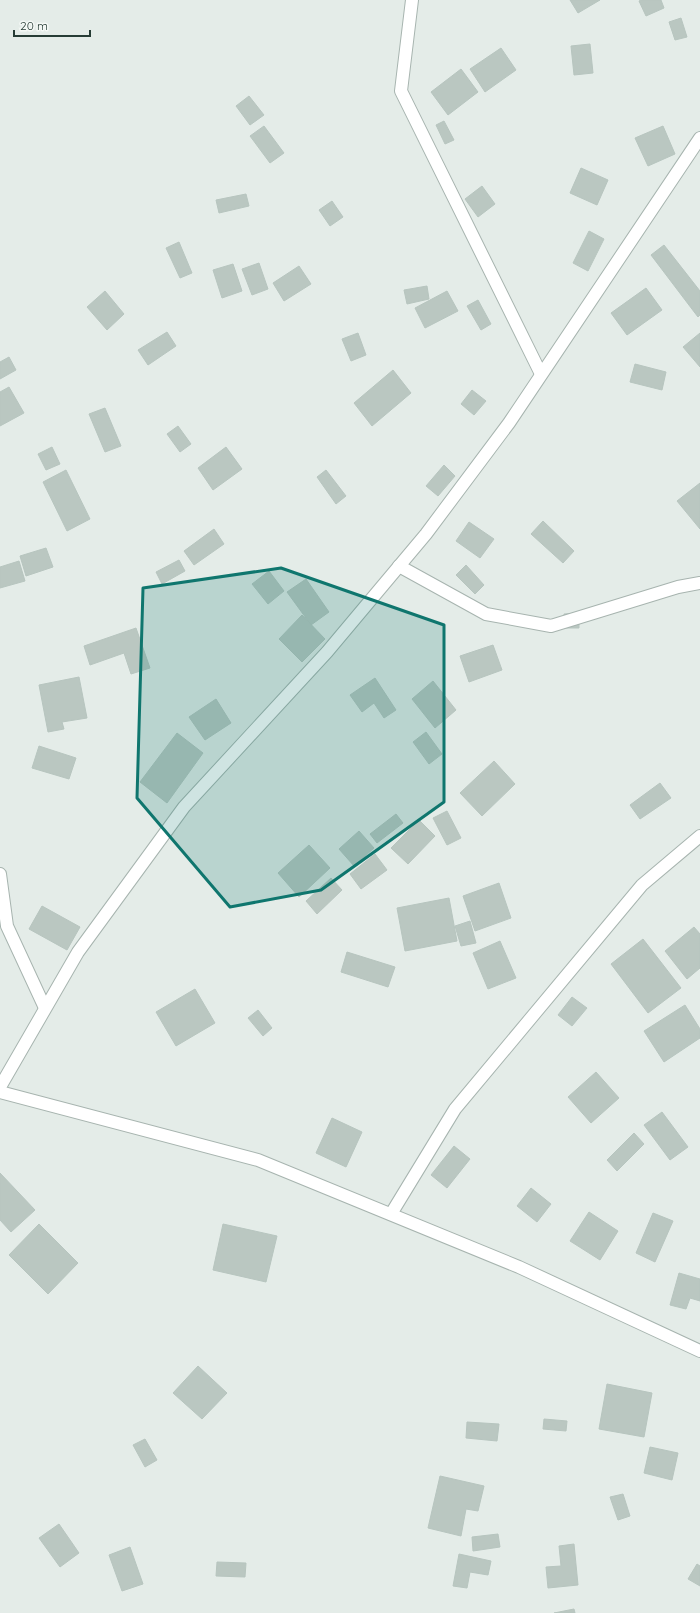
<svg xmlns="http://www.w3.org/2000/svg" width="700" height="1613" viewBox="0 0 700 1613" font-family="Quicksand,sans-serif">
<style>
.building{fill:#bac7c1;stroke:#b7c5bf}
.lines{fill:none;stroke-linecap:round;stroke-linejoin:round}
.minor-casing{stroke:#a7b4af;stroke-width:14}
.minor{stroke:#fff;stroke-width:12}
.marked{fill:#0f766e;fill-opacity:0.2;stroke:#0f766e;stroke-width:3;stroke-linejoin:round}
</style>
<rect width="100%" height="100%" fill="#e4ece8"/>
<g class="building">
<polygon points="570,0 600,0 578,13"/>
<polygon points="641,0 661,0 664,8 646,16 639,1"/>
<polygon points="681,18 687,37 675,40 669,22"/>
<polygon points="590,44 593,73 574,75 571,46"/>
<polygon points="501,48 516,70 485,92 470,69"/>
<polygon points="461,69 478,92 448,115 431,92"/>
<polygon points="249,96 264,115 250,125 236,106"/>
<polygon points="444,121 454,140 445,144 436,125"/>
<polygon points="264,126 284,153 270,163 250,136"/>
<polygon points="663,126 675,154 648,166 635,138"/>
<polygon points="581,168 608,180 597,205 570,193"/>
<polygon points="482,186 495,204 478,217 465,199"/>
<polygon points="246,194 249,206 219,213 216,200"/>
<polygon points="332,201 343,217 330,226 319,210"/>
<polygon points="589,231 604,239 588,271 573,263"/>
<polygon points="179,242 192,273 180,278 166,248"/>
<polygon points="664,245 700,291 700,315 698,317 651,255"/>
<polygon points="259,263 268,289 252,295 242,269"/>
<polygon points="233,264 242,291 222,298 213,270"/>
<polygon points="299,266 311,284 284,301 273,283"/>
<polygon points="427,286 429,299 407,304 404,290"/>
<polygon points="646,288 662,310 627,335 611,313"/>
<polygon points="105,291 124,314 107,330 87,307"/>
<polygon points="447,291 458,311 425,328 415,308"/>
<polygon points="478,300 491,324 481,330 467,306"/>
<polygon points="167,332 176,346 148,365 138,350"/>
<polygon points="358,333 366,355 351,361 342,339"/>
<polygon points="700,333 700,367 683,347"/>
<polygon points="9,357 16,370 0,379 0,362"/>
<polygon points="635,364 666,372 662,390 630,382"/>
<polygon points="393,370 411,393 372,426 354,403"/>
<polygon points="9,387 24,413 0,426 0,392"/>
<polygon points="472,390 486,401 474,415 461,404"/>
<polygon points="105,408 121,446 105,452 89,414"/>
<polygon points="178,426 191,444 180,452 167,434"/>
<polygon points="52,447 60,464 46,470 38,454"/>
<polygon points="226,447 242,469 213,490 198,468"/>
<polygon points="444,465 455,476 438,496 426,486"/>
<polygon points="66,470 90,519 67,531 43,482"/>
<polygon points="326,470 346,496 336,504 317,477"/>
<polygon points="700,483 700,529 677,501"/>
<polygon points="543,521 574,551 563,563 531,534"/>
<polygon points="469,522 494,539 480,558 456,541"/>
<polygon points="214,529 224,544 194,565 184,551"/>
<polygon points="46,548 53,567 26,576 20,556"/>
<polygon points="179,560 185,571 162,584 156,572"/>
<polygon points="19,561 25,581 0,588 0,567"/>
<polygon points="466,565 484,585 475,594 456,575"/>
<polygon points="269,571 284,591 268,604 252,584"/>
<polygon points="306,579 329,612 311,625 287,592"/>
<polygon points="579,613 579,628 564,628 564,614"/>
<polygon points="302,615 325,639 302,662 279,639"/>
<polygon points="136,628 150,668 131,674 124,653 90,665 84,646"/>
<polygon points="493,645 502,670 469,682 460,656"/>
<polygon points="79,677 87,718 62,722 64,729 48,732 39,685"/>
<polygon points="375,678 396,710 384,718 374,703 362,712 350,695"/>
<polygon points="433,681 456,710 435,728 412,699"/>
<polygon points="216,699 231,723 205,740 189,717"/>
<polygon points="426,732 442,754 429,764 413,742"/>
<polygon points="177,733 203,753 167,803 140,782"/>
<polygon points="39,746 76,758 69,779 32,768"/>
<polygon points="494,761 515,784 482,816 460,793"/>
<polygon points="660,783 671,798 640,819 630,805"/>
<polygon points="447,811 461,838 447,845 433,818"/>
<polygon points="396,814 403,823 377,843 370,834"/>
<polygon points="419,820 435,836 408,864 391,848"/>
<polygon points="359,831 374,848 354,866 339,849"/>
<polygon points="309,845 330,868 299,897 278,873"/>
<polygon points="375,854 387,870 361,889 350,874"/>
<polygon points="331,878 342,890 317,914 306,901"/>
<polygon points="499,883 511,918 475,931 463,896"/>
<polygon points="449,898 457,941 405,951 397,908"/>
<polygon points="42,906 80,927 67,950 29,929"/>
<polygon points="470,921 476,943 461,946 455,926"/>
<polygon points="694,927 700,934 700,968 687,979 665,951"/>
<polygon points="643,939 681,988 648,1013 611,964"/>
<polygon points="500,941 516,978 488,989 473,953"/>
<polygon points="347,952 395,967 388,987 341,972"/>
<polygon points="195,989 215,1023 176,1046 156,1012"/>
<polygon points="572,997 587,1008 572,1026 558,1015"/>
<polygon points="685,1005 700,1029 700,1038 664,1062 644,1031"/>
<polygon points="258,1010 272,1028 263,1036 248,1018"/>
<polygon points="596,1072 619,1098 591,1123 568,1097"/>
<polygon points="662,1112 688,1147 670,1160 644,1125"/>
<polygon points="332,1118 362,1132 346,1167 316,1153"/>
<polygon points="634,1133 644,1144 617,1171 607,1160"/>
<polygon points="454,1146 470,1159 447,1188 431,1175"/>
<polygon points="0,1173 35,1210 11,1232 0,1220"/>
<polygon points="531,1188 551,1204 537,1222 517,1206"/>
<polygon points="589,1212 618,1231 600,1260 570,1241"/>
<polygon points="653,1213 673,1221 655,1262 636,1253"/>
<polygon points="39,1224 78,1263 48,1294 9,1255"/>
<polygon points="223,1224 277,1236 266,1282 213,1270"/>
<polygon points="679,1273 700,1279 700,1301 690,1298 686,1309 670,1305"/>
<polygon points="198,1366 227,1393 202,1419 173,1393"/>
<polygon points="607,1384 652,1393 644,1437 599,1429"/>
<polygon points="544,1419 567,1421 566,1431 543,1429"/>
<polygon points="467,1422 499,1424 497,1441 466,1438"/>
<polygon points="145,1439 157,1460 145,1467 133,1445"/>
<polygon points="650,1447 678,1453 672,1480 644,1473"/>
<polygon points="440,1476 484,1486 478,1511 466,1509 461,1536 428,1528"/>
<polygon points="623,1494 630,1516 618,1520 610,1497"/>
<polygon points="59,1524 79,1553 60,1567 39,1538"/>
<polygon points="498,1534 500,1547 473,1551 472,1537"/>
<polygon points="574,1544 578,1585 548,1588 546,1567 561,1566 559,1546"/>
<polygon points="130,1547 143,1584 122,1591 109,1555"/>
<polygon points="459,1554 491,1561 488,1575 470,1572 467,1588 453,1586"/>
<polygon points="217,1562 246,1563 245,1577 216,1576"/>
<polygon points="697,1564 700,1566 700,1586 688,1579"/>
<polygon points="574,1609 575,1613 554,1613"/>
</g>
<g class="lines">
<defs>
<g id="minor">
<polyline points="412,0 401,91 541,374"/>
<polyline points="399,566 486,614 551,626 678,587 700,583"/>
<polyline points="0,874 7,926 45,1008"/>
<polyline points="0,1087 78,952 184,807 327,652 426,534 509,423 700,138"/>
<polyline points="0,1092 258,1160 519,1267 700,1351"/>
<polyline points="391,1214 455,1109 642,885 700,836"/>
</g>
</defs>
<use href="#minor" class="minor-casing"/>
<use href="#minor" class="minor"/>
</g>
<path class="marked" d="M281 568 444 625V802L321 890 230 907 137 798 143 588Z"/>
<path d="M14 30v6h76v-6" fill="none" stroke="#263c35" stroke-width="2"/>
<text x="20" y="30" font-size="12" fill="#263c35" stroke="#f5f9f6" stroke-width="3" paint-order="stroke">20 m</text>
</svg>
